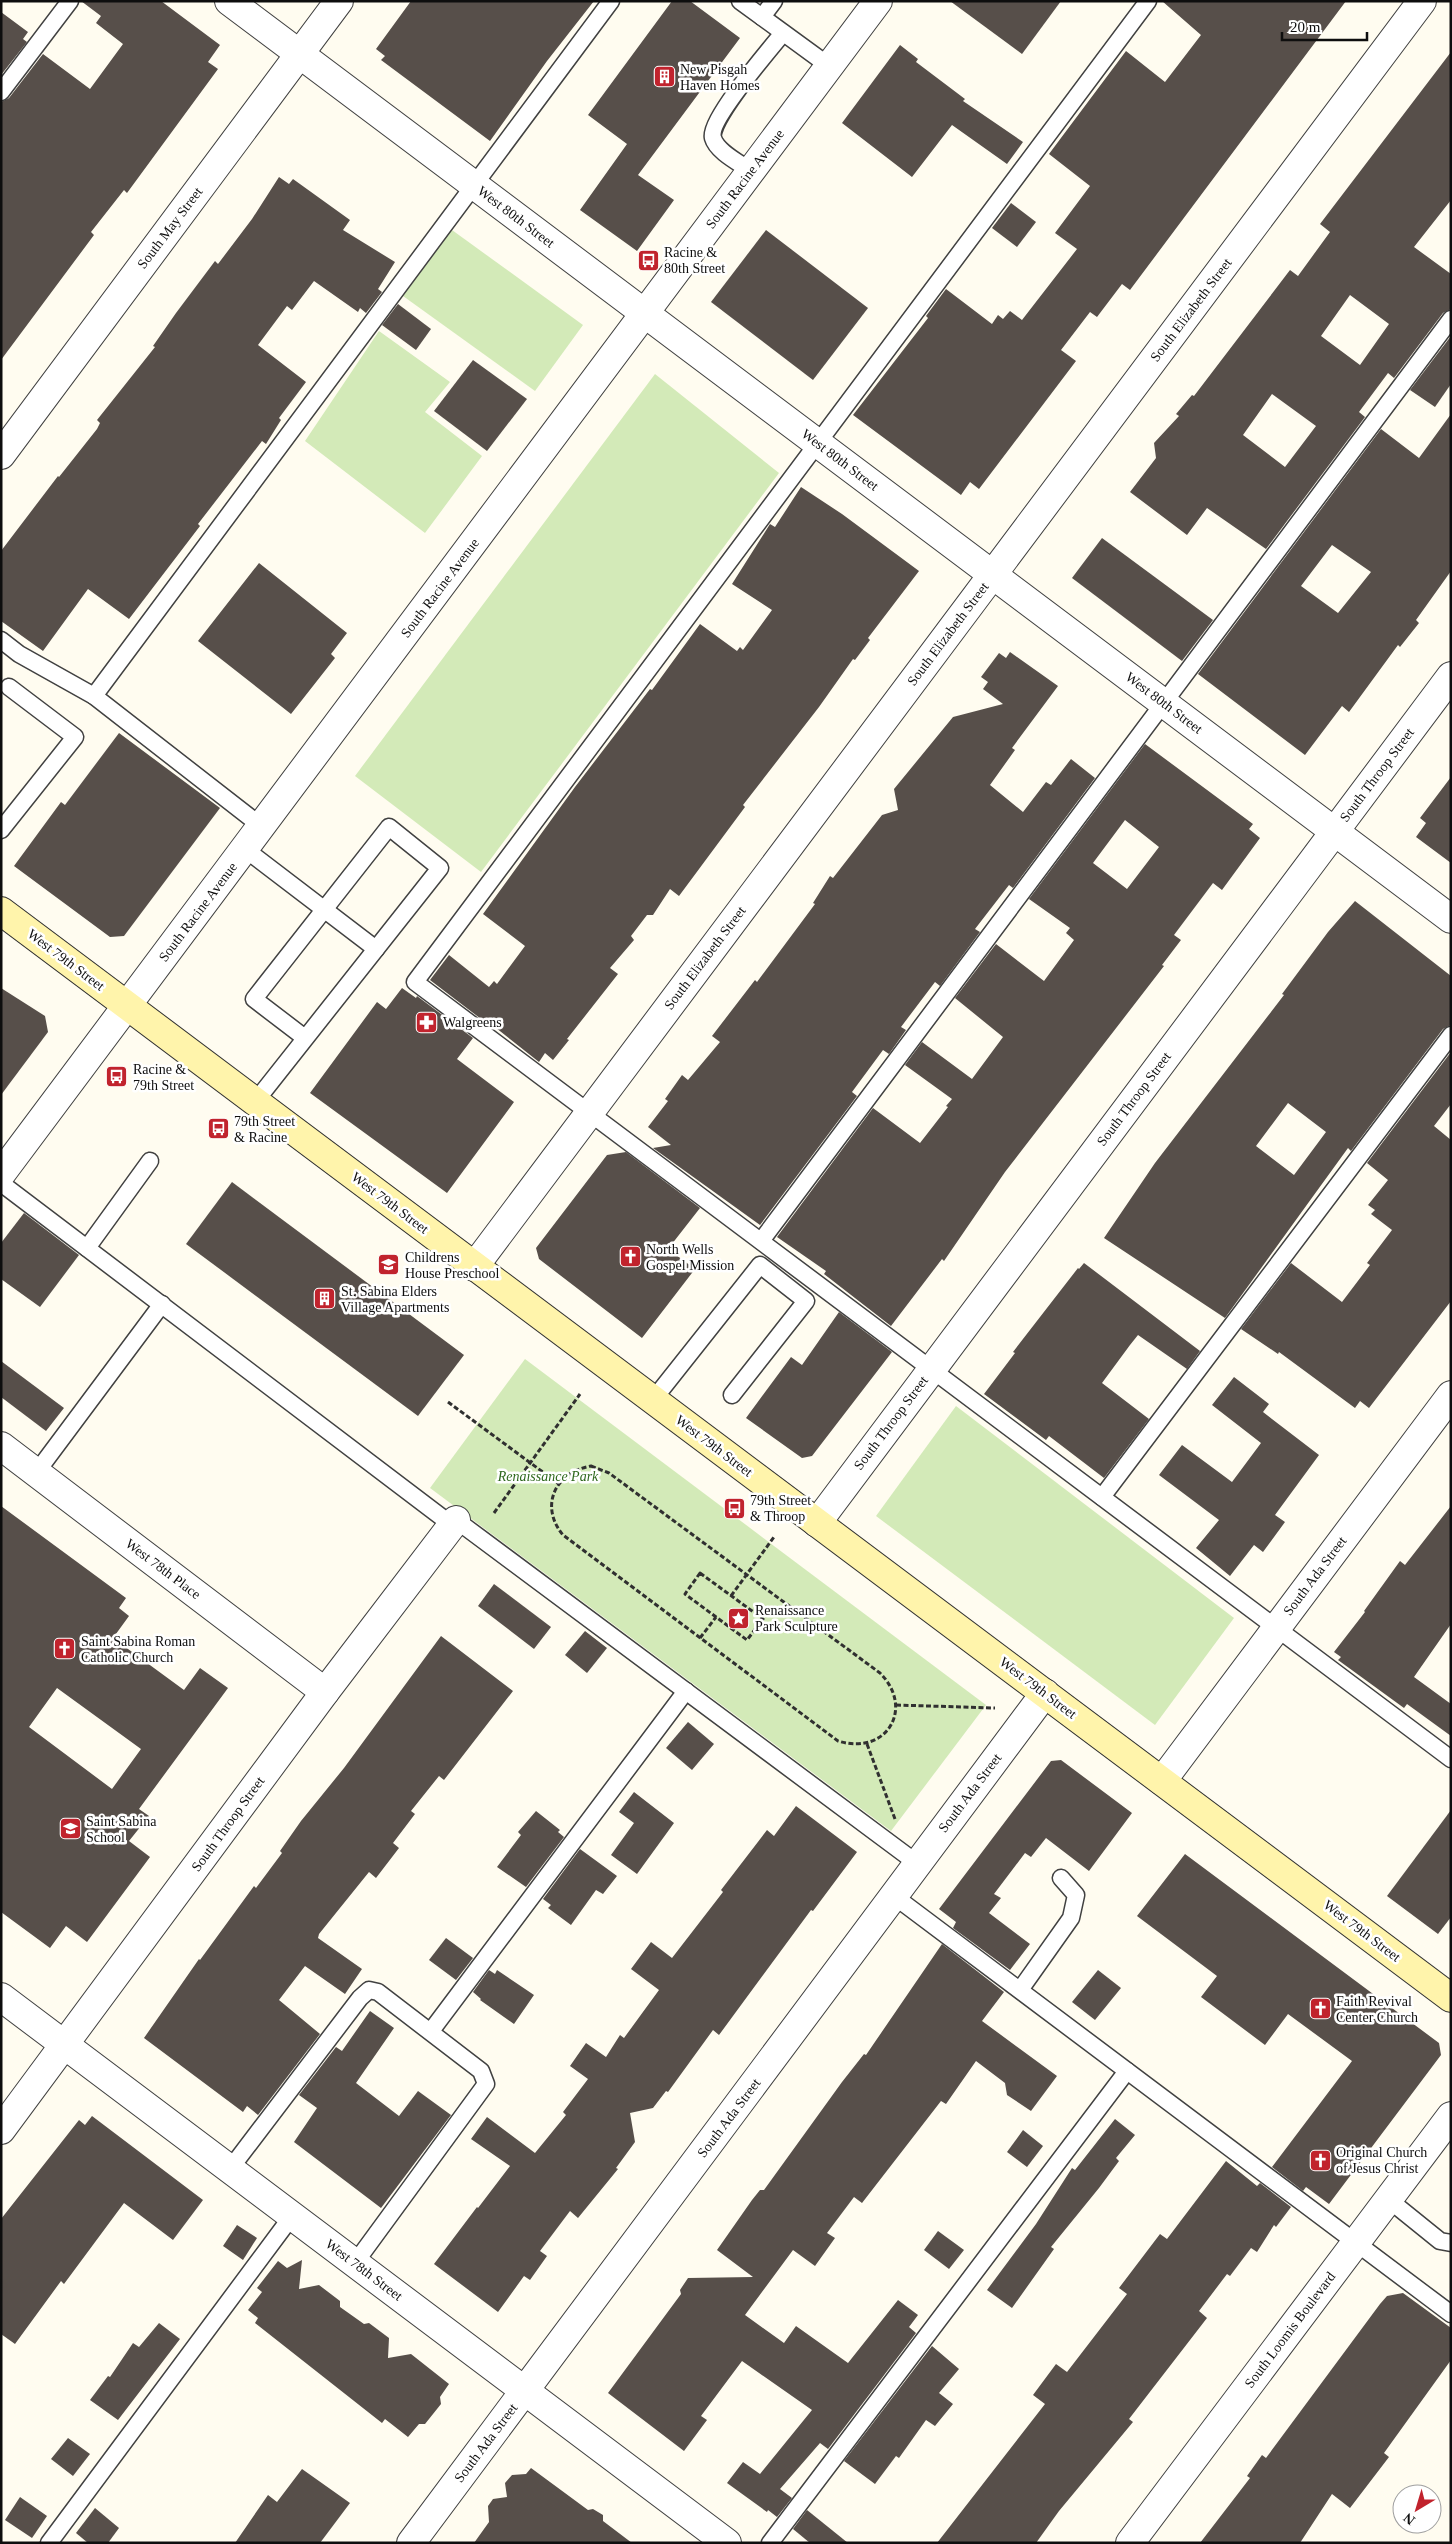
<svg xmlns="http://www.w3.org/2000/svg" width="1452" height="2544" viewBox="0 0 1452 2544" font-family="Georgia,serif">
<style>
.green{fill:#d3eab8}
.building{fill:#574f4a;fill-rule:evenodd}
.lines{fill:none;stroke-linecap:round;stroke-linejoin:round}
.service-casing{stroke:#414141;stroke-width:19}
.minor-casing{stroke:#414141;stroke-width:30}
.tertiary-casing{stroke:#414141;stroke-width:30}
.secondary-casing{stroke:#303030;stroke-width:30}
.path{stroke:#303030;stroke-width:3;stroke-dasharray:5 2.5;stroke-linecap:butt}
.service{stroke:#fff;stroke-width:16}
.minor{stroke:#fff;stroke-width:28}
.tertiary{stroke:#fff;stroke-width:28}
.secondary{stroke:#fff4ab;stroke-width:28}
.labels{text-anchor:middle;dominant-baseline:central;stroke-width:5;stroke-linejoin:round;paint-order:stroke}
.poi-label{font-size:14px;fill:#0e0e0e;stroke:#fff;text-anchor:start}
.street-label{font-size:14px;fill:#0e0e0e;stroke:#fff}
.park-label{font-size:14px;font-style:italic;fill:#2e681d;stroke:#fff}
</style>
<rect width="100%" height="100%" fill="#fffcf0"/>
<g class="green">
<polygon points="452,230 583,325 535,391 403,296"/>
<polygon points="379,331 450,382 425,412 482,456 425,533 305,441"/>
<polygon points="655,374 779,473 481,872 355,776"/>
<polygon points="525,1359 986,1705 891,1831 430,1488"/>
<polygon points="956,1406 1234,1618 1155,1725 876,1516"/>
</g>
<g class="building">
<polygon points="81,1 161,1 220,45 208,62 218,69 127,193 124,190 91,232 94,235 1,360 1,102 9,98 43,54 90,89 123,44 96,23 101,16"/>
<polygon points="411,1 594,1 547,61 490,141 381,60 385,56 376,49"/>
<polygon points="672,1 690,1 740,38 638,175 674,200 637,251 580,210 627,144 588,115"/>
<polygon points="950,1 1061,1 1022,54"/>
<polygon points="1162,1 1346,1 1130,290 1122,284 1097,317 1090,312 1061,350 1076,361 979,489 970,482 961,495 853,415 928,318 926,316 946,289 992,324 998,315 1003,319 1010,311 1022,320 1077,249 1055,233 1090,186 1049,154 1126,51 1165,82 1201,35"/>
<polygon points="1,12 28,32 23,39 27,42 1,75"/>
<polygon points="900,45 918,59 916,62 965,99 963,101 1023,142 1007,164 952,125 912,177 842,123"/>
<path d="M1451 52V200L1414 247 1451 274V309L1443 313 1394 378 1388 373 1359 412 1365 417 1266 549 1207 508 1187 535 1130 492 1156 458 1154 443 1179 416 1176 414 1192 395 1194 396 1290 270 1298 276 1330 232 1320 224ZM1350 295 1389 324 1360 365 1321 336ZM1272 394 1316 426 1285 467 1243 435Z"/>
<polygon points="279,177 289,184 293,179 350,220 343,230 395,262 378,289 382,292 366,313 360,308 358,312 314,281 292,310 287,306 258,345 306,382 279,418 281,420 266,444 262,441 198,524 200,526 129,619 88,589 43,651 1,621 1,551 58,476 59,477 97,429 100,423 97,420 155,347 153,346 176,313 215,261 218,264 252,219"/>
<polygon points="1011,203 1036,222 1017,247 992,228"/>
<polygon points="766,230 868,308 813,380 711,302"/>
<polygon points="398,304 431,329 416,350 382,325"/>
<polygon points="1451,336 1451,384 1435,407 1410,390"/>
<polygon points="473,360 527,399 487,451 434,411"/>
<path d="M1451 414V571L1416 620 1419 623 1400 647 1398 645 1349 712 1342 706 1305 755 1198 674 1381 429 1419 458ZM1332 545 1371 572 1338 613 1301 586Z"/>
<polygon points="801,487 842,514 919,571 868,638 870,640 855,660 853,659 819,707 743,805 745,807 679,896 670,889 653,915 647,915 631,936 634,940 610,968 618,974 567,1039 569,1040 553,1060 545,1053 539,1062 486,1020 485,1022 430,980 449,955 489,987 494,981 497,984 525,946 483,914 575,787 637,706 650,689 652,690 700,624 737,651 740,647 743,650 772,610 732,584 770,524 775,527"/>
<polygon points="1102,538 1213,620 1182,661 1072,578"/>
<polygon points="259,563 347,633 331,654 335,658 291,714 198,641"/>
<polygon points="1010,652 1058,686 1012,748 1015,750 990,785 1023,812 1046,782 1051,785 1071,759 1095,778 1013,888 1009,885 975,929 980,932 940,986 935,982 901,1027 906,1030 889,1054 883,1050 852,1092 857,1096 760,1225 653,1148 671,1145 648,1127 668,1101 665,1099 682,1075 688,1080 720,1042 712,1036 755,980 757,982 815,904 813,903 830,876 833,878 882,815 898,810 894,789 953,717 1003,704 983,689 988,682 981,677 999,653 1006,658"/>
<polygon points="119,733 220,808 124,936 110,937 14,866 61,802 65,805"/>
<path d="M1145 744 1253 824 1249 829 1260 838 1222 890 1213 883 1174 935 1181 940 1162 965 1164 966 1005 1172 944 1261 942 1259 891 1326 824 1274 826 1271 777 1237 873 1108 920 1143 948 1107 946 1106 952 1099 905 1065 922 1042 972 1079 1003 1037 955 998 996 944 1044 981 1074 940 1066 933 1070 928 1029 899ZM1125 820 1159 847 1127 889 1093 863Z"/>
<polygon points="1451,777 1451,863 1416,837 1426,823 1420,818"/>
<path d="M1355 901 1451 976V1025L1443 1029 1351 1151 1348 1148 1225 1318 1104 1238 1155 1163 1284 995 1282 994 1328 932ZM1288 1103 1326 1132 1294 1175 1256 1146Z"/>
<polygon points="1,988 45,1016 48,1032 1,1095"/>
<polygon points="402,988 416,998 417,996 473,1038 457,1059 514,1102 447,1193 310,1093 377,1002 386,1009"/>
<polygon points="1451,1052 1451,1104 1434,1126 1451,1140 1451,1301 1369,1408 1360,1401 1355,1408 1279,1352 1278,1354 1241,1329 1291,1263 1342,1302 1370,1265 1367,1263 1392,1230 1371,1214 1375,1210 1368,1205 1388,1180 1367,1163"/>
<polygon points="626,1152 700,1208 668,1249 695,1269 642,1338 539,1259 536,1248 607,1155"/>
<polygon points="232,1182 464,1355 418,1416 186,1244"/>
<polygon points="24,1213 79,1255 40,1307 1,1279 1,1243"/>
<polygon points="1084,1263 1200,1351 1187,1369 1138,1335 1130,1345 1102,1383 1149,1419 1104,1478 1049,1436 1046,1440 984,1394 1015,1353 1013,1352 1078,1268 1079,1269"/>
<polygon points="839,1312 892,1352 812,1456 802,1458 746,1418 791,1357 802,1365"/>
<polygon points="1,1361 64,1408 46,1431 1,1397"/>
<polygon points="1234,1377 1269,1404 1263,1412 1319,1455 1275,1515 1285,1522 1263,1552 1254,1545 1230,1576 1196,1548 1219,1520 1159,1475 1182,1445 1232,1482 1261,1443 1212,1405"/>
<path d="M1 1506 126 1598 119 1608 129 1616 113 1638 184 1690 200 1668 228 1688 139 1809 149 1816 129 1841 150 1857 87 1942 66 1926 50 1948 1 1912ZM57 1688 141 1749 112 1789 29 1727Z"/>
<polygon points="1451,1506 1451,1624 1414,1677 1451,1704 1451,1736 1407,1704 1404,1708 1338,1660 1341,1657 1334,1652 1365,1612 1364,1611 1400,1561 1405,1565"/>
<polygon points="494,1584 551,1627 534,1649 478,1606"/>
<polygon points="585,1631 607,1648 587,1673 565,1655"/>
<polygon points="441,1636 513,1691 444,1780 439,1776 411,1811 415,1814 393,1843 399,1848 376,1878 369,1872 319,1934 318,1938 362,1969 345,1994 305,1966 279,2000 320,2034 258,2115 247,2106 243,2112 144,2038 199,1959 200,1960 254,1886 256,1888 282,1853 280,1851 301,1821 344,1768"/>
<polygon points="688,1722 714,1744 692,1770 666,1748"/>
<polygon points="1061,1760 1132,1813 1089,1871 1046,1838 1031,1857 1025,1853 994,1894 1001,1898 989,1913 1030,1944 1010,1970 953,1928 956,1922 939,1909 1051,1761"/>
<polygon points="634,1792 674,1823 637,1874 611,1855 634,1823 619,1812"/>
<polygon points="796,1806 857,1852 813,1911 811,1910 719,2035 713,2030 668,2092 666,2091 653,2108 630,2113 635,2142 616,2168 618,2169 578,2218 570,2211 540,2251 547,2256 530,2280 524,2276 498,2312 434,2264 477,2207 478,2208 510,2166 471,2139 487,2117 535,2153 566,2115 563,2112 588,2079 570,2066 586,2043 606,2057 620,2035 624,2038 659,1990 631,1969 651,1942 672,1958 723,1892 721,1890 767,1830 774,1836"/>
<polygon points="1451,1810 1451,1917 1438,1934 1387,1896"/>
<polygon points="536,1811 560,1830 558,1832 564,1837 526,1887 497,1867 521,1835 518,1832"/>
<polygon points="580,1849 617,1876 603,1894 596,1890 571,1925 548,1908 551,1905 543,1899"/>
<polygon points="1185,1854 1439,2043 1441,2055 1329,2204 1306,2187 1303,2191 1272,2167 1352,2061 1288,2014 1265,2045 1201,1997 1217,1976 1137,1916"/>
<polygon points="446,1938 473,1958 456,1980 429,1960"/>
<polygon points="942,1944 1004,1992 982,2021 1057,2076 1031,2111 1007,2095 1005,2083 976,2061 946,2104 941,2101 862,2203 854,2197 827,2233 835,2238 815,2266 793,2250 745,2315 784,2343 796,2326 848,2363 898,2300 918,2315 909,2327 916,2333 828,2449 820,2443 780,2489 792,2498 777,2517 768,2510 767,2512 727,2483 743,2462 760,2474 812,2410 742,2361 701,2416 707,2420 684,2451 608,2393 681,2294 680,2290 688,2278 753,2277 717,2250 752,2200 760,2190 764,2190 842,2082 864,2054 866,2055"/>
<polygon points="489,1970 495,1974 497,1970 534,1995 514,2024 480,2000 481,1999 473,1992"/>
<polygon points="1098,1970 1121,1988 1095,2020 1072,2002"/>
<polygon points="370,2011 394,2028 356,2083 399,2116 418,2091 451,2115 381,2208 294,2142 317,2108 299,2095 336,2047 342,2051"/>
<polygon points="92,2116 203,2200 173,2240 124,2203 64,2284 61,2281 15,2344 1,2334 1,2219 79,2120 85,2125"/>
<polygon points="1115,2119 1135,2135 1116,2158 1119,2161 1099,2188 1051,2247 1054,2249 1012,2308 987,2290 1036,2224 1072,2168 1075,2170"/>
<polygon points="1023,2130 1043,2146 1027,2167 1007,2152"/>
<polygon points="1226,2161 1257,2186 1260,2183 1291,2207 1276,2227 1274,2225 1257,2252 1251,2248 1230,2276 1227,2274 1199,2311 1207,2318 1129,2419 1133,2422 1059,2511 1036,2543 937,2543 1045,2404 1033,2395 1056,2364 1067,2372 1127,2294 1119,2288 1160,2234 1167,2239"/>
<polygon points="237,2225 257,2238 243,2260 223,2246"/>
<polygon points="938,2231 964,2250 949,2269 924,2250"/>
<polygon points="302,2260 299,2289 319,2285 340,2301 340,2307 364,2324 369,2323 389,2338 388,2358 411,2354 449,2384 440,2397 441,2404 425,2424 419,2424 408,2437 385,2419 382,2423 255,2323 258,2318 248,2310 262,2292 257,2288 278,2261 287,2268"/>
<polygon points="1403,2293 1451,2328 1451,2360 1384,2453 1389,2457 1350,2508 1332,2494 1300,2543 1200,2543 1250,2478 1247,2476 1262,2455 1266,2458 1380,2304 1387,2296"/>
<polygon points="159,2323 180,2339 118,2420 90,2400 108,2376 110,2377 133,2343 139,2347"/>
<polygon points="932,2346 959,2369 939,2393 953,2404 935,2426 926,2420 899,2458 896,2456 875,2484 844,2461"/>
<polygon points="68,2438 90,2454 73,2476 51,2459"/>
<polygon points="531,2468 588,2510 593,2509 603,2515 603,2521 632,2543 474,2543 489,2522 488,2506 493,2499 507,2497 505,2483 512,2475 526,2474"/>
<polygon points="302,2469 350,2503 320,2543 235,2543 268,2495 277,2502"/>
<polygon points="20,2497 47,2516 32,2538 5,2520"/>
<polygon points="95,2508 119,2528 108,2543 88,2543 76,2533"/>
<polygon points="807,2510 848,2543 810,2543 793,2529"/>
</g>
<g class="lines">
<defs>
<g id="service">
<polyline points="740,1 829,66"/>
<polyline points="1148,1 415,982 1451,1759"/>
<polyline points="762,17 774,1"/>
<polyline points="1,92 70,1"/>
<path d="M751 171C740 163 717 152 713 138 708 121 770 49 783 33"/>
<polyline points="1,640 19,654 94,696 261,826"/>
<polyline points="94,696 611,1"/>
<polyline points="1,830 75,737 9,687"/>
<polyline points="245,849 376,949"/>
<polyline points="255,1102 440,868 389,827 254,999 305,1038"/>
<polyline points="1,1183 452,1525"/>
<polyline points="761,1241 1451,319"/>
<polyline points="87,1248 150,1161"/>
<polyline points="653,1400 760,1265 806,1301 732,1395"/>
<polyline points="36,1473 162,1304"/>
<polyline points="1102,1497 1451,1035"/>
<polyline points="456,1520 918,1864"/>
<polyline points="894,1896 1451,2314"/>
<polyline points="1020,1990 1071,1918 1076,1895 1061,1878"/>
<polyline points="431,2031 686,1691"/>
<polyline points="230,2169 360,1998 369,1990 378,1992 481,2071 486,2084 355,2263"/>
<polyline points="1388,2199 1440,2241 1451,2243"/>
<polyline points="49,2543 292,2216"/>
<polyline points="770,2543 1127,2071"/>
</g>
<g id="minor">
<polyline points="229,1 1451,919"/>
<polyline points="1,455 339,1"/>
<polyline points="474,1267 1422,1"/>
<polyline points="1,1446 325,1692"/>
<polyline points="817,1523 1451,676"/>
<polyline points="1162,1781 1451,1395"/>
<polyline points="1,1997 727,2543"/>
<polyline points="1,2130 325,1692 456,1520"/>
<polyline points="411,2543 1045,1693"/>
</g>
<g id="tertiary">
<polyline points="1,1174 878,1"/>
<polyline points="1130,2543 1451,2116"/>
</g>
<polyline id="secondary" points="1,911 1451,1998"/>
</defs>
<use href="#service" class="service-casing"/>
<use href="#minor" class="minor-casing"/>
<use href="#tertiary" class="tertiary-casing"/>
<use href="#secondary" class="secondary-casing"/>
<g class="path">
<polyline points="448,1402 559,1484"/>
<path d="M591 1466 609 1473 880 1673C915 1708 887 1756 838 1741L563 1535C539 1506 555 1472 591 1466Z"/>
<polyline points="494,1513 580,1394"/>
<polygon points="700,1573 763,1619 747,1640 685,1594"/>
<polyline points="731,1596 774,1537"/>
<polyline points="700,1638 716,1617"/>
<polyline points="896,1705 995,1708"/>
<polyline points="867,1744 895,1819"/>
</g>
<use href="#service" class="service"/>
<use href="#minor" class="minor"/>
<use href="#tertiary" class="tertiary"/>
<use href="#secondary" class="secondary"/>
</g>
<defs>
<symbol id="building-square" viewBox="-11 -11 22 22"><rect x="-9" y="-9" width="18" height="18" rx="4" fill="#c1232d" stroke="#fff"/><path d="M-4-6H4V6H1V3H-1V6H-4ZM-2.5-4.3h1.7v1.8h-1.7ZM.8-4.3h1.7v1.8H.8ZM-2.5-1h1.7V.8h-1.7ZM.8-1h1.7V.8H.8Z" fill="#fff"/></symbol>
<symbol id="bus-square" viewBox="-11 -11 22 22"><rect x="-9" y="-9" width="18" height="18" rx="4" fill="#c1232d" stroke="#fff"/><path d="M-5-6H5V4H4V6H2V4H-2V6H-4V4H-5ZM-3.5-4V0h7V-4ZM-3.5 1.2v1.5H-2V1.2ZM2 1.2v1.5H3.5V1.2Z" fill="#fff"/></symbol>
<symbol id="pharmacy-square" viewBox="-11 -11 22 22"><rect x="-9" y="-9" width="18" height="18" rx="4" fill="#c1232d" stroke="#fff"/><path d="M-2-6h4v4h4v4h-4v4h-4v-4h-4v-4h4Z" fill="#fff"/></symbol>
<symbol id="church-square" viewBox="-11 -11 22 22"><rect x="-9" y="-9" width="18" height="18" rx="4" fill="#c1232d" stroke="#fff"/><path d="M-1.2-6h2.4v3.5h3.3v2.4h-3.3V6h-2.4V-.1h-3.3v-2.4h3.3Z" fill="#fff"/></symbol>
<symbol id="school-square" viewBox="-11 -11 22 22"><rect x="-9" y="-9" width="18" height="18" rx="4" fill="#c1232d" stroke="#fff"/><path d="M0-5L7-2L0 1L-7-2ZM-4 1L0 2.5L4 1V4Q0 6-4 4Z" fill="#fff"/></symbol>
<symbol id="sight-square" viewBox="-11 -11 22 22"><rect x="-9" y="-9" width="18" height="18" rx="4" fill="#c1232d" stroke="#fff"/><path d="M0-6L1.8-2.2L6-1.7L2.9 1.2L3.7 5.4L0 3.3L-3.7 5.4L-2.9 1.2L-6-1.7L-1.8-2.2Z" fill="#fff"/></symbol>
</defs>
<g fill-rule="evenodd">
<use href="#building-square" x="652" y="64" width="25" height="25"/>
<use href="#bus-square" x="636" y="248" width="25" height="25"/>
<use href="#pharmacy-square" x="414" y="1010" width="25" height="25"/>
<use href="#bus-square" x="104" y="1064" width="25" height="25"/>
<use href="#bus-square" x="206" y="1116" width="25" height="25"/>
<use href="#church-square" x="618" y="1244" width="25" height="25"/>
<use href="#school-square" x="376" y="1252" width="25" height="25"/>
<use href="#building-square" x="312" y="1286" width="25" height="25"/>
<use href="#bus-square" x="722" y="1496" width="25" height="25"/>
<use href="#sight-square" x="726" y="1606" width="25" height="25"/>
<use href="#church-square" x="52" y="1636" width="25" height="25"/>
<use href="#school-square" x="58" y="1816" width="25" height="25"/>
<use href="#church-square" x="1308" y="1996" width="25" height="25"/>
<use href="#church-square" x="1308" y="2148" width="25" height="25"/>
</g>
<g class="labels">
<g class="poi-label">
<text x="680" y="69">New Pisgah<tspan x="680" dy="16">Haven Homes</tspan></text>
<text x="664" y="252">Racine &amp;<tspan x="664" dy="16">80th Street</tspan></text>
<text x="443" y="1022">Walgreens</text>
<text x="133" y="1069">Racine &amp;<tspan x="133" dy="16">79th Street</tspan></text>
<text x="234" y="1121">79th Street<tspan x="234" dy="16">&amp; Racine</tspan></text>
<text x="646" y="1249">North Wells<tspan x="646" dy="16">Gospel Mission</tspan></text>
<text x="405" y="1257">Childrens<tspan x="405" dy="16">House Preschool</tspan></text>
<text x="341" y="1291">St. Sabina Elders<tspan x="341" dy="16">Village Apartments</tspan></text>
<text x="750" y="1500">79th Street<tspan x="750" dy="16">&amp; Throop</tspan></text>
<text x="755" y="1610">Renaissance<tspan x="755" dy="16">Park Sculpture</tspan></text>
<text x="81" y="1641">Saint Sabina Roman<tspan x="81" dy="16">Catholic Church</tspan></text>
<text x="86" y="1821">Saint Sabina<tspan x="86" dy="16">School</tspan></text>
<text x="1336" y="2001">Faith Revival<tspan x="1336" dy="16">Center Church</tspan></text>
<text x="1336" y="2152">Original Church<tspan x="1336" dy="16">of Jesus Christ</tspan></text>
</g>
<g class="street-label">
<text transform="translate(745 179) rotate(-53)">South Racine Avenue</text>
<text transform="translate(516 217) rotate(37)">West 80th Street</text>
<text transform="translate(170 228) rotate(-53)">South May Street</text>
<text transform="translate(1191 310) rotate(-53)">South Elizabeth Street</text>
<text transform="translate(840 460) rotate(37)">West 80th Street</text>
<text transform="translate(440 588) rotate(-53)">South Racine Avenue</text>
<text transform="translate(948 634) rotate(-53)">South Elizabeth Street</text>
<text transform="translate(1164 703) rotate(37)">West 80th Street</text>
<text transform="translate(1377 775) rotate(-53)">South Throop Street</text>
<text transform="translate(198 912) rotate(-53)">South Racine Avenue</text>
<text transform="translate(705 958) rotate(-53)">South Elizabeth Street</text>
<text transform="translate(66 960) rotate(37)">West 79th Street</text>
<text transform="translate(1134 1099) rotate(-53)">South Throop Street</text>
<text transform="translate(390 1203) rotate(37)">West 79th Street</text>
<text transform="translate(891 1423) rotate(-53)">South Throop Street</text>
<text transform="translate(714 1446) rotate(37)">West 79th Street</text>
<text transform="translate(163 1569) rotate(37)">West 78th Place</text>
<text transform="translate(1315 1576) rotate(-53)">South Ada Street</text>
<text transform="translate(1038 1688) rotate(37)">West 79th Street</text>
<text transform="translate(970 1793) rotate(-53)">South Ada Street</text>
<text transform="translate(228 1824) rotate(-54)">South Throop Street</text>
<text transform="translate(1362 1931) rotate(37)">West 79th Street</text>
<text transform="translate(729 2118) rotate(-53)">South Ada Street</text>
<text transform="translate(364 2270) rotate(37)">West 78th Street</text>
<text transform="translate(1290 2330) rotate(-53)">South Loomis Boulevard</text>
<text transform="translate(486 2443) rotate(-53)">South Ada Street</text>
</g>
<g class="park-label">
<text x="548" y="1476">Renaissance Park</text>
</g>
</g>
<rect width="1452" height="2544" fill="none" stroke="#0e0e0e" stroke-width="5"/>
<g transform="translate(1417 2509) rotate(218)"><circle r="24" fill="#ffffff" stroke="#9f9f9f"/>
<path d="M0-4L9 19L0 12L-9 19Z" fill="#c1232d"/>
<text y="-8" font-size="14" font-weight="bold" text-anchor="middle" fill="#0e0e0e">N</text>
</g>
<path d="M1282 32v8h85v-8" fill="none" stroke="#0e0e0e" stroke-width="2.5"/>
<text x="1290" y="32" font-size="15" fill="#0e0e0e" stroke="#ffffff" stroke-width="4" paint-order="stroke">20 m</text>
</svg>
